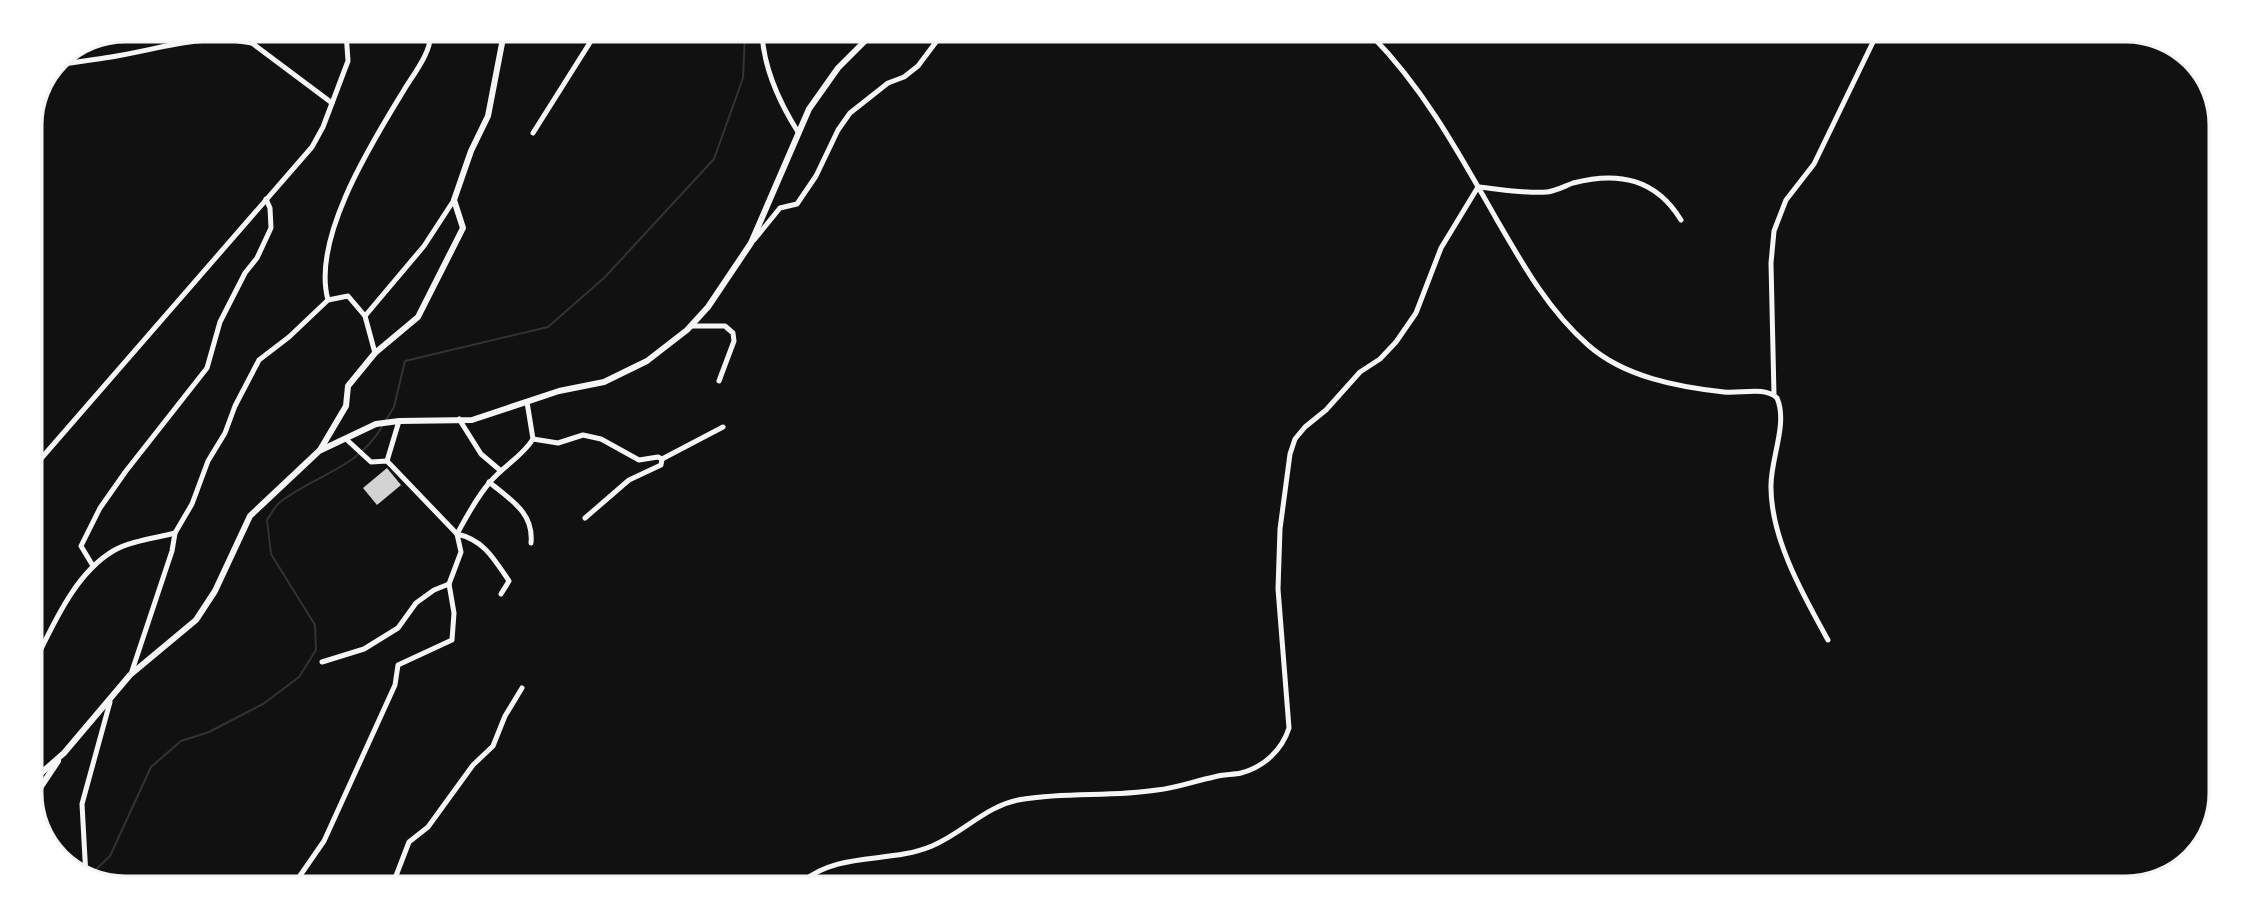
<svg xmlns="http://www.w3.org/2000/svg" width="2251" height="918" viewBox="0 0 2251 918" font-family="'Source Serif 4',serif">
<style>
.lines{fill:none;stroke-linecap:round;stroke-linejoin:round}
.stream{stroke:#333;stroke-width:2}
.building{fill:#d3d3d3}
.minor{stroke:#f5f5f5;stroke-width:5}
.tertiary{stroke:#f5f5f5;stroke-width:6}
.rim{fill:none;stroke:#f5f5f5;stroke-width:3}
</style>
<rect width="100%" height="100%" fill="#111"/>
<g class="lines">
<g class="stream">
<polyline points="386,420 394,407 405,361 548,327 605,277 714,159 743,78 745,34"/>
<path d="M87 878 110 856 151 767 181 741 209 732 263 704 299 677 316 650 315 625 271 554 267 520C271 514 275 506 280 502 318 473 357 470 383 425"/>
</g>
</g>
<polygon class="building" points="387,468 401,485 377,505 363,488"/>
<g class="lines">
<g class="minor">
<path d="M762 34C764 69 779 102 798 132"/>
<path d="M1372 36C1425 90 1460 155 1497 220 1523 265 1549 311 1588 345 1624 377 1678 387 1724 392 1740 394 1765 386 1777 398 1788 423 1771 458 1771 485 1770 537 1803 595 1828 640"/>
<polyline points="252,43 332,103"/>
<path d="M57 65C75 62 93 60 111 57 161 49 201 33 252 43L272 32"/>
<polyline points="533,133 596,33"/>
<polyline points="754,240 780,208 797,204 816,176 838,130 850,113 888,83 904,77 918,66 942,34"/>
<path d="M328 300C311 238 373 141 404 90 413 75 433 50 430 33"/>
<polyline points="365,316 424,246 454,200"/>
<polyline points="691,326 725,326 733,333 734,341 719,381"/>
<polyline points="1774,395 1771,263 1774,231 1786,200 1814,164 1875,38"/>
<polyline points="459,419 481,454 501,471"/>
<polyline points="533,439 558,443 583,435 601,439 639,460 658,457 662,459 661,465 629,480 585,518"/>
<polyline points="662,459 723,427"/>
<polyline points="387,461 399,421"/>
<polyline points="32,469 312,147 323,127 348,61 346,32"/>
<path d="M489 482C511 500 534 513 531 543"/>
<polyline points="93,566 81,546 100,508 126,471 207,368 220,322 245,273 257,258 271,228 270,208 266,199"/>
<path d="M501 594 509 581C494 559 484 540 457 534 467 516 476 498 490 482 503 466 522 457 533 439L527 402"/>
<polyline points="322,662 364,649 398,628 416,603 434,590 449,584"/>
<path d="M32 667C52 628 73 575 113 551 130 541 156 538 175 533"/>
<polyline points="131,674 172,551 175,533 192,504 208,461 225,433 235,406 259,360 289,337 328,300 348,296 365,316 375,353"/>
<polyline points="86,877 82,804 110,702"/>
<polyline points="297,880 324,841 395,685 398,665 452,640 454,613 449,584 461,552 457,534 387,461 371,462 346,439"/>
<polyline points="394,881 409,842 428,827 473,765 493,746 505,716 522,688"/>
<path d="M802 882C840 851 889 864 932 846 965 832 987 804 1024 799 1068 792 1113 797 1157 790 1176 788 1195 781 1214 777 1223 774 1233 775 1241 773 1264 767 1282 750 1289 728L1278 589 1280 529 1290 454 1295 439 1305 427 1326 410 1360 372 1380 359 1396 342 1416 313 1441 248 1478 187C1500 189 1525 194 1547 192 1556 191 1565 186 1573 183 1619 171 1656 179 1681 220"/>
</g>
<g class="tertiary">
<polyline points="320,450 346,406 348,386 375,353 418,317 463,228 454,200 471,151 488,116 504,33"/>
<polyline points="32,781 64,753 130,675 196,620 215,591 250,516 319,451 376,424 399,421 472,420 559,391 604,382 647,361 687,330 708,307 751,243 809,109 838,68 872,34"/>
<polyline points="32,800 58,761"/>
</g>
</g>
<path d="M0 0H2251V918H0ZM125 42H2126A83 83 0 0 1 2209 125V793A83 83 0 0 1 2126 876H125A83 83 0 0 1 42 793V125A83 83 0 0 1 125 42Z" fill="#fff" fill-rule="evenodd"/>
<path class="rim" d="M125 42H2126A83 83 0 0 1 2209 125V793A83 83 0 0 1 2126 876H125A83 83 0 0 1 42 793V125A83 83 0 0 1 125 42Z"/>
</svg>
